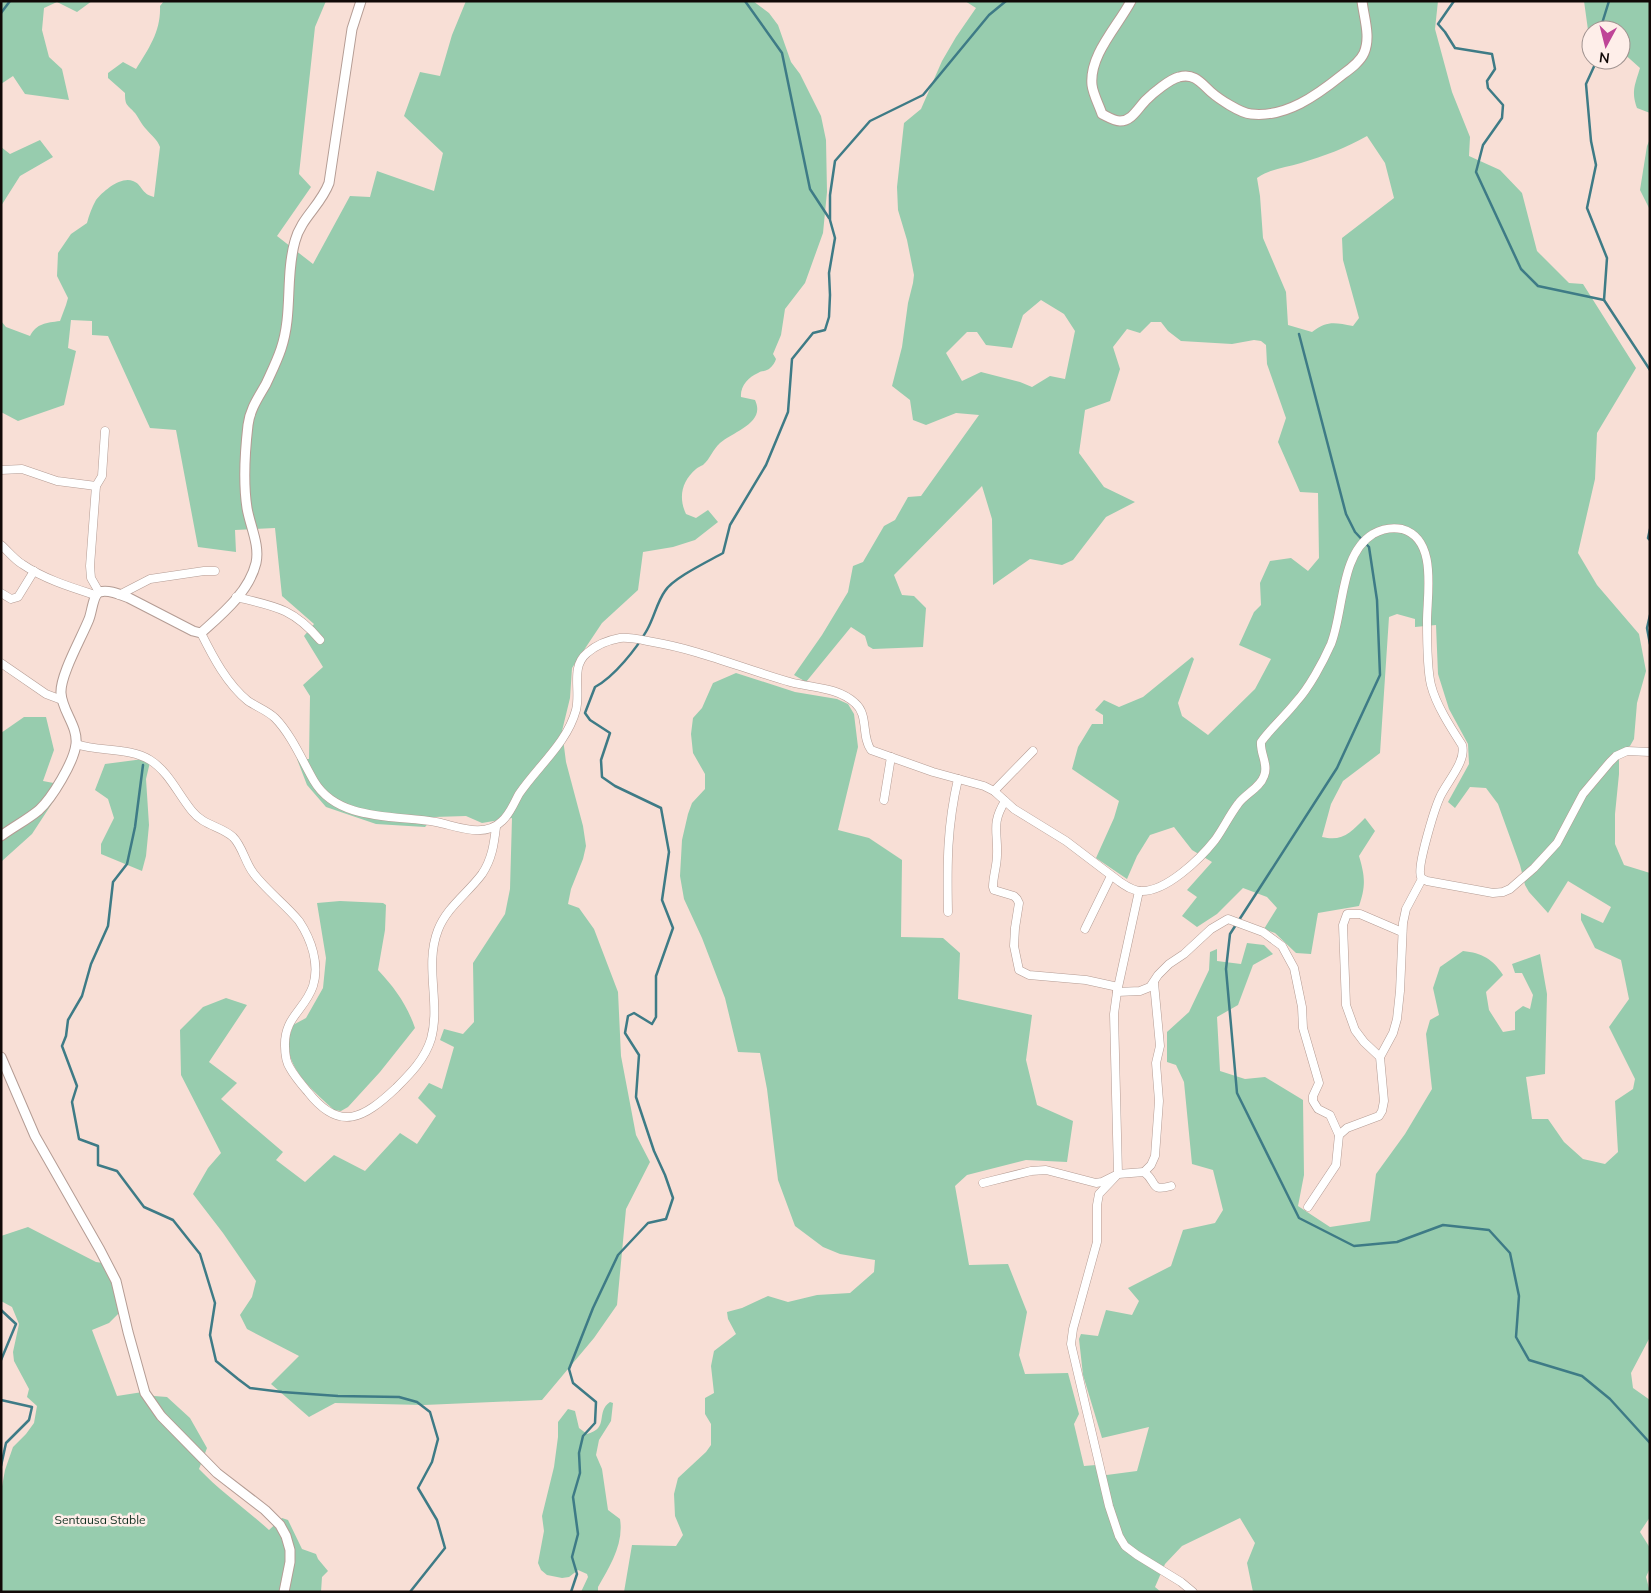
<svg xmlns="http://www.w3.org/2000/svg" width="1651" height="1593" viewBox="0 0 1651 1593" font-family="Mulish,sans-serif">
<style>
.green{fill:#97ccae;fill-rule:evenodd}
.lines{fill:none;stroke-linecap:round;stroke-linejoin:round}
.stream{stroke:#3e7b86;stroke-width:2.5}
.minor-casing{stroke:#b49c94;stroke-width:9}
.tertiary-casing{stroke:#b49c94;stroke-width:11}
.minor{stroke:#fff;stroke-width:8}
.tertiary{stroke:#fff;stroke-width:9}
.labels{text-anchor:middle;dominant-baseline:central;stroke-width:5;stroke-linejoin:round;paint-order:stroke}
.park-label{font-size:12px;fill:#123121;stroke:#feeee9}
</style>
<rect width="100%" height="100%" fill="#f8dfd6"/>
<g class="green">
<polygon points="1,1 92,1 77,12 57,2 44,8 42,30 49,57 62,69 69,100 25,94 13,76 1,84"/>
<path d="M164 1H326L315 27 299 174 311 187 277 236 313 264 350 196 370 197 377 171 434 191 443 153 404 116 420 72 440 76 452 35 466 1H753L769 13 778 25 791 62 800 74 821 116 826 140 827 192 823 233 805 283 785 309 781 335 773 354 776 359C775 362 773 366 769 369 766 371 761 371 758 373 748 377 740 387 741 397L755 400C766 423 734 431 720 443 713 449 710 459 703 465 701 466 698 467 696 469 682 481 678 497 686 514L696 518 708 510 718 522 695 540 673 547 643 552 638 590 602 623 572 668 570 698 562 731 566 762 583 826 586 846 583 859 571 889 568 904 579 908 594 929 618 992 621 1056 636 1135 650 1162 626 1209 617 1305 594 1338 542 1400 424 1405 335 1403 309 1417 271 1384 299 1356 247 1329 240 1315 252 1297 256 1281 223 1233 193 1194 208 1168 221 1153 181 1075 180 1030 203 1007 226 998 247 1005 209 1062 237 1083 221 1099 283 1152 276 1160 305 1182 334 1155 365 1171 400 1133 417 1144 436 1116 418 1098 429 1083 442 1089 454 1047 440 1040 444 1029 463 1034 474 1022 473 963 505 914 510 889 512 818 482 823 466 816 434 817 425 827 376 824 326 807 307 785 297 759H309L310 696 303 685 323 667 304 636 314 624 282 596 275 528 235 530 236 552 198 547 176 430 150 428 108 336 92 335V321L71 320 68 348 76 351 64 405 18 421 1 412V321L6 327 30 336C37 323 46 323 60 321L66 305 68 298 57 276 58 253 71 234 87 223C89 215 92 207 96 200 103 191 121 176 133 181 142 184 141 194 154 197L160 147C157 139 152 136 146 129 141 124 139 118 135 113 127 104 125 106 125 93L108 78V73L123 62 136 69C149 48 161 31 160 6Z"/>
<path d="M965 1H1438L1435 29 1452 92 1470 137 1469 156 1500 170 1522 193 1537 251 1569 283 1583 284 1636 368 1597 433 1595 479 1578 553 1597 585 1639 634 1646 671 1637 703 1634 739 1630 746 1619 751V774L1615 814V844L1624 865 1650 873V1337L1631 1373 1633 1388 1650 1400V1517L1640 1532 1650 1548V1568L1646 1577 1650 1592H1253L1247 1563 1255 1543 1240 1518 1182 1546 1165 1564 1155 1587 1161 1592H624L632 1545 676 1546 683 1535 675 1516 674 1494 678 1478 706 1452 711 1445V1424L705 1414V1398L714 1393 711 1366 714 1351 736 1334 728 1319 727 1312 742 1308 768 1296 788 1302 817 1295 850 1293 874 1272 875 1260 840 1254 823 1247 795 1226 778 1180 767 1089 760 1053 738 1052 725 998 702 938 684 899 680 876 682 840 688 814 692 803 705 789V774L693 753 691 734 693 718 702 708 713 683 736 673 795 692 837 699 848 704 854 714 858 747 838 830 869 838 902 860 901 937 943 938 960 953 958 999 1032 1015 1026 1060 1037 1105 1073 1121 1067 1162 1026 1160 967 1175 955 1186 969 1265 1008 1264 1027 1312 1019 1355 1025 1374 1068 1373 1079 1414 1074 1424 1084 1466 1096 1465 1099 1476 1137 1471 1149 1427 1102 1438 1083 1375 1079 1339 1081 1334 1098 1336 1106 1310 1132 1315 1139 1301 1128 1288 1171 1266 1183 1230 1215 1223 1223 1210 1213 1170 1192 1164 1184 1082 1176 1065 1167 1062V1032L1189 1012 1209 970 1210 952 1217 949V961L1241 964 1247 943 1264 945 1273 954 1253 965 1238 1005 1217 1017 1220 1071 1245 1079 1265 1077 1303 1100 1304 1175 1298 1206 1330 1227 1370 1221 1376 1174 1405 1134 1432 1089 1426 1034 1430 1020 1439 1015 1433 988 1440 967 1463 951C1482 953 1493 959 1503 975L1486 992 1489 1010 1503 1032 1515 1030V1012L1523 1006 1530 1009 1533 995 1522 973H1515L1512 964 1540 954 1547 994 1545 1074 1526 1077 1532 1119H1548L1564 1142 1583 1159 1605 1164 1618 1152 1615 1101 1633 1089 1635 1079 1609 1027 1629 999 1621 960 1595 948 1581 920V913L1603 923 1611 907 1568 881 1548 913 1529 892 1525 885 1520 865 1498 804 1486 788 1470 787 1455 808 1448 802 1469 764 1468 744 1449 709 1438 674 1436 625 1415 627V619L1397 614 1389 617 1380 753 1343 781 1331 804 1322 837C1343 842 1351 832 1365 818L1375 831 1359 856C1365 876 1366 886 1359 906L1318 913 1311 954 1296 953 1275 933 1264 929 1277 908 1267 897 1243 888 1217 914 1197 927 1182 916 1197 897 1187 890 1212 862 1192 850 1174 827 1150 835 1137 856 1127 879 1096 858 1114 818 1119 801 1072 769 1078 747 1092 724H1103V715L1095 710 1104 700 1119 707 1143 697 1192 657 1194 659 1178 703 1182 716 1208 735 1255 689 1271 659 1239 645 1254 612 1261 605 1260 583 1270 561 1291 558 1308 571 1319 558 1318 493 1300 492 1278 442 1286 418 1267 364 1266 345 1261 341 1254 340 1232 344 1181 341 1168 331 1161 322H1151L1140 333 1127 329 1113 347 1120 369 1110 401 1085 410 1079 453 1104 487 1135 502 1106 517 1073 560 1062 565 1030 559 993 585 992 519 982 486 894 575 902 595 914 596 926 608 923 647 873 649 868 646 865 636 851 627 806 682 794 675 822 635 848 592 853 566 863 562 884 526 895 520 908 497 921 496 979 415 956 413 926 425 913 420 910 400 892 386 902 347 908 303 913 283 914 275 907 240 898 210 897 187 904 123 921 109 942 61 956 37 976 8ZM1367 136 1385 163 1394 198 1342 238 1343 260 1359 318 1353 326C1335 323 1328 320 1312 332L1288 325 1286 292 1263 238 1260 196 1257 178C1272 168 1285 168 1301 163 1324 156 1346 148 1367 136ZM1041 300 1064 314 1075 331 1065 379 1050 376 1032 387 1020 382 981 372 962 381 946 353 967 332H977L986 345 1012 348 1023 315Z"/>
<path d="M1584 1H1650V113L1637 108C1631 91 1635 85 1640 68L1621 51V30H1588Z"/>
<polygon points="1650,139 1650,210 1640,190 1647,146"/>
<polygon points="40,140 53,157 20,176 1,206 1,147 10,154"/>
<polygon points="24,717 46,717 54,750 43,781 64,785 32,834 2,861 1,863 1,733"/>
<polygon points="151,758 146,779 149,825 146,856 142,871 101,854 101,844 114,818 108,799 95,790 105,764"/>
<path d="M340 901 383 903 386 905 385 930 378 970C395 988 407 1005 415 1028L380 1072 348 1107 341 1111 334 1110C316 1093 289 1072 288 1044 288 1038 292 1031 293 1025L306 1018 323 988 326 958 317 903Z"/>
<path d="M28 1227 96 1262 103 1263 115 1292 119 1313 109 1323 92 1330 117 1396 149 1391 154 1396 167 1397 190 1418 207 1448 199 1469C221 1492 246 1509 269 1530L282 1518 288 1520 302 1549 316 1554 318 1559 328 1571 322 1577 321 1592H1V1492L5 1470 13 1447 26 1434 34 1423 37 1406 27 1397 29 1389 14 1361 13 1352 19 1324 12 1307 1 1301V1236Z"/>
<path d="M610 1402 613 1403 611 1421 599 1440 596 1455 602 1469 608 1510 620 1519C624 1544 610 1566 598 1587V1592H581L588 1577 587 1574 578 1570 569 1577 562 1578 547 1575 541 1570 538 1563 544 1531 542 1516 554 1467 558 1437V1422L568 1409 575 1411 579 1428 587 1434C610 1428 595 1412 610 1402Z"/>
</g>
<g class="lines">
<g class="stream">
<polyline points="745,1 782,53 810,189 829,218"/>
<polyline points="1454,1 1438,24 1445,32 1455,48 1492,54 1495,69 1487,81 1488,88 1503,105 1502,118 1483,145 1476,172 1521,269 1538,286 1604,300"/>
<polyline points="1,13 10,1"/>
<polyline points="1600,30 1609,1"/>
<polyline points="1597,60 1586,84 1591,141 1596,165 1587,208 1607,258 1604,300 1650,370"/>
<polyline points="1299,334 1346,514 1355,532 1369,547 1377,600 1380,675 1337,768 1230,934 1226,969 1237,1093 1299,1218 1354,1246 1397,1242 1443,1225 1489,1230 1510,1253 1519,1296 1516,1337 1529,1360 1582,1376 1610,1399 1650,1443"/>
<polyline points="1650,529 1648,538 1650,540"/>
<polyline points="1650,615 1647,628 1650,644"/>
<polyline points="143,765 135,827 127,864 113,882 108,926 91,964 82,996 68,1020 66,1036 62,1046 77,1086 72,1102 79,1139 98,1146 98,1165 117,1171 144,1207 173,1220 200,1254 215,1303 210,1335 216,1361 238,1379 250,1388 282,1392 338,1396 399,1397 417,1402 430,1412 438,1439 432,1462 418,1488 437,1520 445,1548 410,1592"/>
<polyline points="1,1310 16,1324 1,1360"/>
<polyline points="1,1400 32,1407 29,1420 6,1443 1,1466"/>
<path d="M571 1592 577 1574 572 1557 578 1534 573 1497 580 1473 579 1453 583 1436 595 1423 596 1402 573 1383 569 1369 593 1308 618 1255 648 1223 666 1219 673 1198 665 1175 654 1151 636 1097 639 1055 625 1033 628 1016 634 1013 652 1024 656 1017V976L673 928 662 900 669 852 661 808 615 786 602 777 601 760 610 733 590 720 585 713 595 687C614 677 637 648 647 630 654 618 657 602 665 591 673 578 709 561 723 553L730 525 766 465 788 412 792 359 813 333 825 330 829 317 830 295 829 273 835 238 830 220V195L835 161 870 121 923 95 989 15 1006 1"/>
</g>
<defs>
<g id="minor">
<polyline points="1,470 22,469 57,481 96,486"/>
<path d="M1 545C8 551 14 559 22 564 44 579 70 587 95 595"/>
<polyline points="99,592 91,578 90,566 96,486 102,476 105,431"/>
<polyline points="1,593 11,599 18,597 34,571"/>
<polyline points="119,595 150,579 204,571 215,571"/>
<path d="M236 597C274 606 293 608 320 640"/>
<path d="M201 633C213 657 227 684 248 701 257 707 268 711 275 718 291 734 303 762 314 781 338 822 397 815 436 822 457 826 484 839 502 821 510 814 514 803 519 794 538 766 567 743 576 710 581 691 570 667 587 653 596 645 609 640 620 638 631 637 642 640 653 642 700 650 744 669 790 682 812 688 838 687 855 703 869 715 861 736 871 750L933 772 984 786 994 791 1014 809 1066 841 1120 882C1126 886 1133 891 1141 891 1166 892 1200 859 1215 840 1223 829 1229 816 1238 804 1245 794 1260 788 1264 776 1269 765 1260 754 1261 742 1271 728 1285 716 1296 702 1309 688 1323 662 1331 644 1344 611 1340 554 1373 534 1382 529 1392 527 1402 529 1438 539 1427 594 1427 621 1427 637 1427 669 1431 685 1436 705 1451 728 1462 745 1467 761 1446 783 1440 797 1435 808 1416 868 1421 877 1422 879 1425 880 1427 881L1493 893 1503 892 1510 889 1534 868 1557 843 1583 794 1610 762 1616 756 1627 751 1650 752"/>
<polyline points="1,663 46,694 62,700"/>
<path d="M76 744C99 752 129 747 150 760 169 772 178 794 192 811 204 826 221 826 233 837 243 847 245 863 254 874 267 891 285 904 299 921 311 939 320 964 313 986 305 1010 284 1017 285 1046 285 1054 286 1062 290 1068 295 1077 302 1085 308 1092 340 1133 364 1118 396 1088 410 1074 425 1059 431 1039 441 1003 424 966 438 930 447 907 468 893 482 874 492 859 494 844 496 827"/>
<polyline points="994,791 1033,751"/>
<polyline points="884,800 891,757"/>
<path d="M1005 801C991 824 998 831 997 855 997 866 993 876 993 887L994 890 1014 896 1017 899 1019 903 1015 928 1014 946 1019 970 1029 975 1086 980 1118 987"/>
<polyline points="1139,891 1117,992 1114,1014 1118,1174 1099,1194 1097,1205 1097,1242 1073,1329 1071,1344 1109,1506 1119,1536 1125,1546 1137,1555 1181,1582 1193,1592"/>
<path d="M948 912C947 864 947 826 958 779"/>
<polyline points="1085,929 1111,876"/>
<polyline points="1117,992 1140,991 1150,987 1158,975 1169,964 1184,954 1211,929 1228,919 1263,932 1282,946 1294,968 1302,1007 1303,1028 1319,1083 1313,1096 1313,1101 1318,1109 1330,1115 1339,1135"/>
<polyline points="1380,1057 1393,1033 1397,1019 1400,991 1403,923 1406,909 1422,879"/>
<polyline points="1144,1172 1151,1165 1155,1156 1159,1101 1156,1063 1160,1046 1154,983"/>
<path d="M983 1183 1031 1171 1046 1170 1096 1183 1102 1182 1118 1174 1144 1172C1158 1182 1149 1192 1171 1186"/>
<polyline points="1308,1207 1336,1165 1339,1135 1347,1128 1379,1116 1382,1111 1384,1101 1380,1057 1364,1042 1355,1030 1346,1005 1343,925 1347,914 1360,914 1402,932"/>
</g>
<g id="tertiary">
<path d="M1131 1C1118 26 1089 55 1092 85 1093 94 1099 105 1102 114 1108 117 1114 121 1120 121 1132 121 1138 108 1146 100 1153 93 1170 79 1179 77 1195 73 1201 83 1211 92 1219 99 1240 113 1251 114 1286 118 1317 95 1342 75 1350 69 1360 62 1364 53 1371 37 1364 18 1362 1"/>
<path d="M1 836C13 827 27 820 39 810 52 798 74 762 76 744 78 726 62 711 61 693 60 675 82 637 89 619 92 612 93 594 100 592 108 589 121 595 129 598L193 631 201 633C222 614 249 592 256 563 260 545 250 526 247 508 243 482 245 451 248 425 250 409 258 398 266 384 271 373 277 361 281 349 293 314 285 276 295 241 301 218 321 205 329 183L352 29 361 1"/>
<polyline points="1,1057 35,1136 100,1250 116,1281 128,1332 145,1393 161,1416 217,1473 265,1510 280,1525 286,1536 290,1550 290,1562 284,1592"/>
</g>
</defs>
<use href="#minor" class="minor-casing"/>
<use href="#tertiary" class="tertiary-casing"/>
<use href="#minor" class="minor"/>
<use href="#tertiary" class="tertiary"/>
</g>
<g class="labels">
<g class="park-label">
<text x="100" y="1519">Sentausa Stable</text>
</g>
</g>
<rect width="1651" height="1593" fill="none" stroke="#110907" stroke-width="5"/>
<g transform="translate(1606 45) rotate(187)"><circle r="24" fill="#feeee9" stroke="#9f928f"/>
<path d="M0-4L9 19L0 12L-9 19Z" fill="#bf4597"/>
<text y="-8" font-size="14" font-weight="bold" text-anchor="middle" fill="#110907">N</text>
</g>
</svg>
